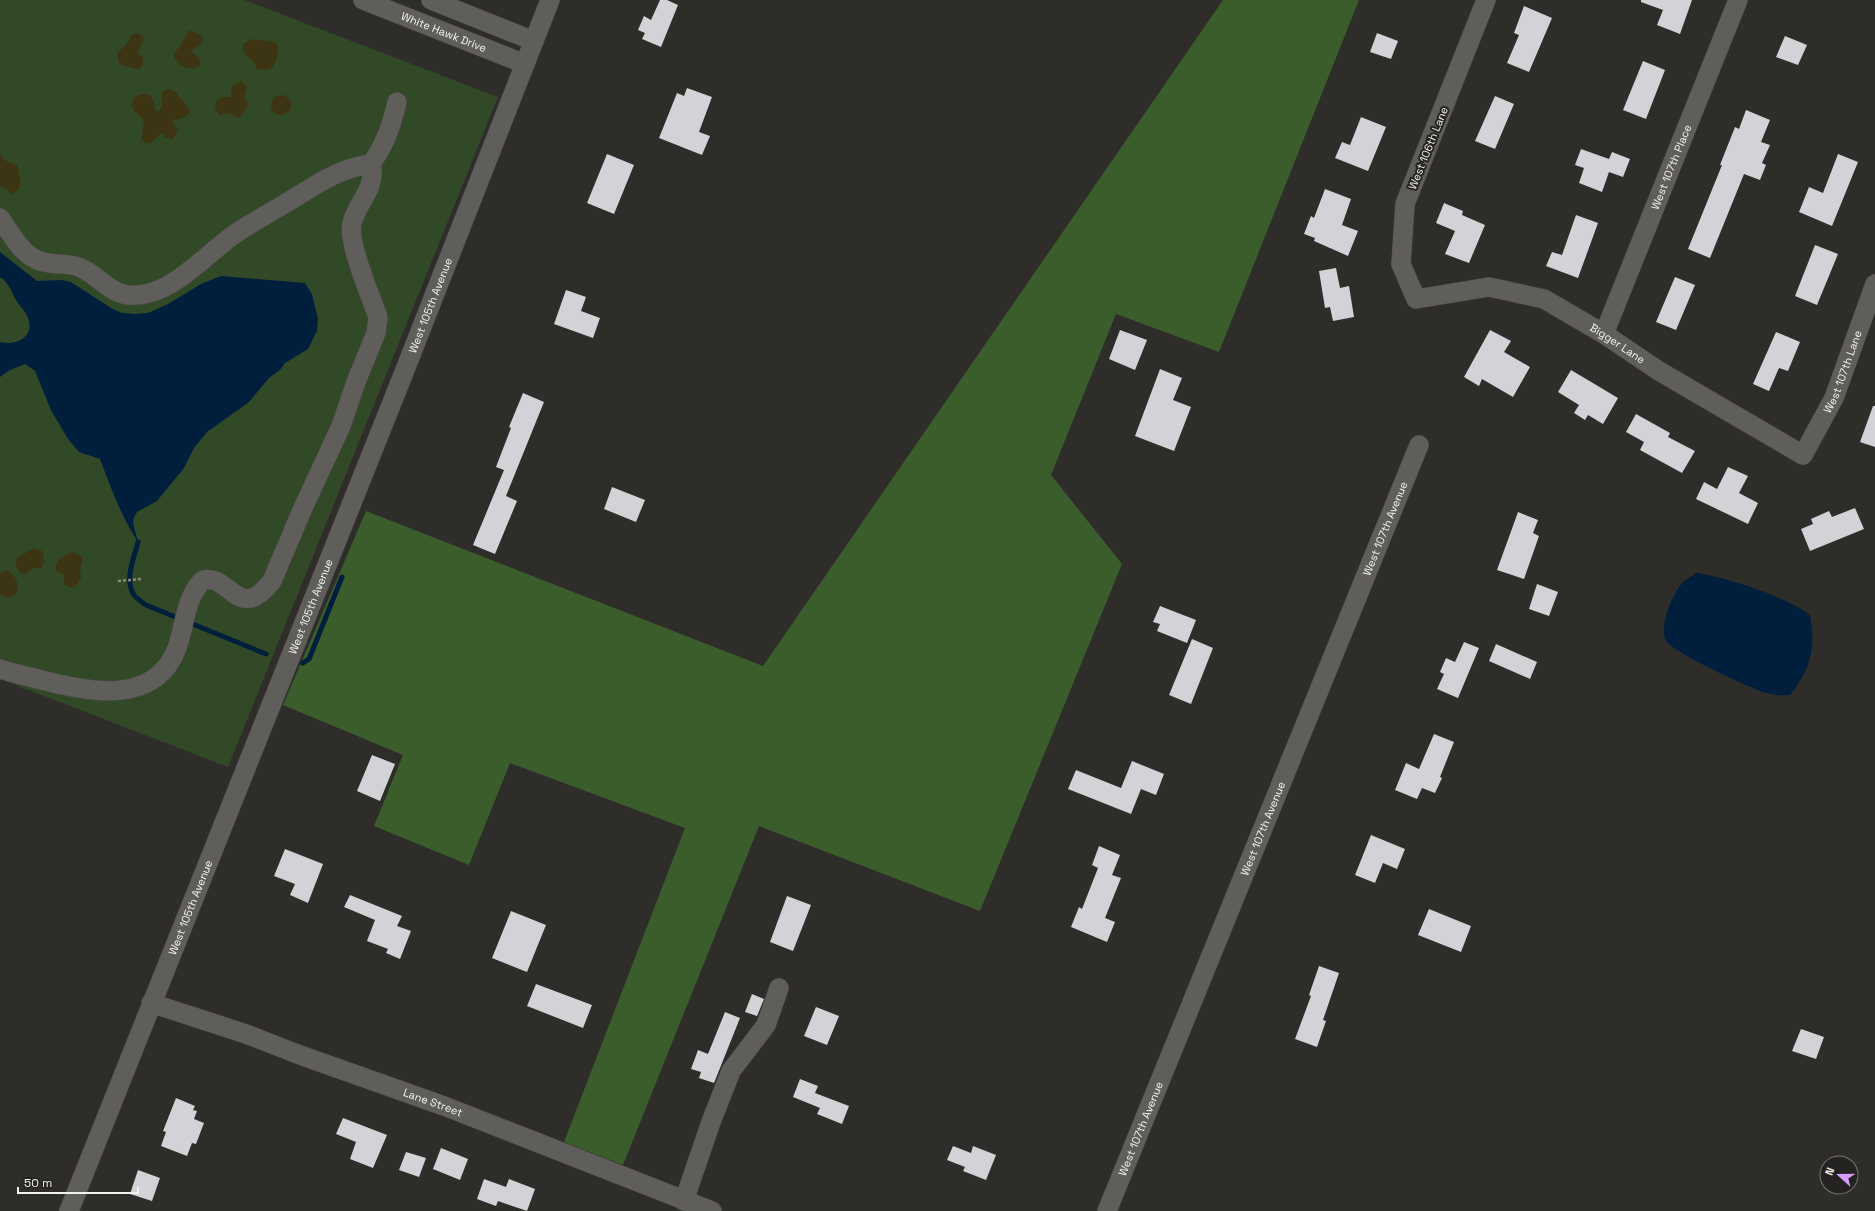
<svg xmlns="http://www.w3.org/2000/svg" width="1875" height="1211" viewBox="0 0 1875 1211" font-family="'Space Grotesk',sans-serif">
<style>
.green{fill:#314927}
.forest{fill:#3b5d2c}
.sand{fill:#3d3414}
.water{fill:#001f3d}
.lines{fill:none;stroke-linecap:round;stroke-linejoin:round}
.stream{stroke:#001f3d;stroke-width:5}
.building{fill:#d2d3d7}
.minor-casing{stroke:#4c4a48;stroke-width:20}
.path{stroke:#8b8a87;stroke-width:2.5;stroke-dasharray:3 2;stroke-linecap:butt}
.minor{stroke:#605e5b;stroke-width:19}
.labels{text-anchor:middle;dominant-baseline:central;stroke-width:4;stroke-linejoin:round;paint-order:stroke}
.street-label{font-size:11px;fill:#f2f1ef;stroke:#252321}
</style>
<rect width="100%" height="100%" fill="#2f2d2a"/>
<polygon class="green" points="0,0 244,0 498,97 228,767 0,679"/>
<polygon class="forest" points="1223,0 1359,0 1219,352 1116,314 1051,475 1122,564 980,911 759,826 623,1165 564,1142 685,828 510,763 469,865 374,826 403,755 283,705 366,511 763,666"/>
<g class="sand">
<path d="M188 31H191L202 36 204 41 191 51 199 58 201 63 198 67C186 71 179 65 173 55L182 43Z"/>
<polygon points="137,33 141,35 144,38 138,53 143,58 143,65 139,69 121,65 118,60 118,52 127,44 130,36"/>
<path d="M254 39 273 42 278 45C279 49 278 51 277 55 274 68 272 72 257 69 255 66 255 62 252 60 246 54 241 53 244 43Z"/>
<path d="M241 82 247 86 244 98 249 104 240 117H235L230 113 220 115C214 110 213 101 221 98 224 96 228 98 231 97L232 86Z"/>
<path d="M170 89 177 93 179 98 185 103 190 112 189 114 181 119 173 120V124L178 130 173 139 166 138 161 133 151 143C136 145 144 129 144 120 137 111 129 113 133 98L141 94 150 95 153 100 156 111H159C165 106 159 98 163 91Z"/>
<circle cx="281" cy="105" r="10"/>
<polygon points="0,155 6,161 17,165 20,178 20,188 13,194 0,186"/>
<polygon points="34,548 42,551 44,557 44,564 41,568 33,568 26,574 20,573 16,567 17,558"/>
<path d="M72 552 80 555 83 559 80 570 81 579 74 587 71 588 64 584V575L55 570C54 561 64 556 72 552Z"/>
<path d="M6 570C16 575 21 585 15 595L6 598 0 594V573Z"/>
</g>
<g class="water">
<path d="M0 252 37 281 62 280 71 282 111 308 122 313 135 314 148 313 168 304 201 284 221 276 305 283 312 294 318 319 317 331 308 349 285 363 280 370 269 378 249 402 207 432 194 448 184 468 157 501 137 512 134 517 133 523 138 542C121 516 111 488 100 459L79 452 68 439 51 410 35 371 25 364 10 370 0 377V342C16 346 35 337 28 318 26 311 19 306 16 300 11 291 9 283 0 277Z"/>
<path d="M1696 573C1727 577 1786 597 1810 615 1816 647 1811 669 1790 695 1782 696 1775 695 1766 693 1750 688 1674 653 1666 641 1659 628 1671 597 1680 586 1684 580 1691 577 1696 573Z"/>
</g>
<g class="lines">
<g class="stream">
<path d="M138 542C134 558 124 580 134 595 137 599 142 602 146 605L266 654"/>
<polyline points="303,663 309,659 342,577"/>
</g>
</g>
<g class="building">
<polygon points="660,0 667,0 678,5 661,47 642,39 645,33 638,30 644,16 651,20"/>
<polygon points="1641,0 1692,0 1680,34 1657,25 1663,10 1641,2"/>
<polygon points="1524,6 1552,18 1529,72 1507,63 1519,35 1514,33"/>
<polygon points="1377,33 1398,41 1391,59 1370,52"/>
<polygon points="1785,36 1807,45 1798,65 1776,57"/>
<polygon points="1643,61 1665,70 1646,119 1623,110"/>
<polygon points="687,88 712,97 699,132 710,136 702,155 659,138 677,93 684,96"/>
<polygon points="1495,96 1514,104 1495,149 1475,141"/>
<polygon points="1746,110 1770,120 1761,142 1770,145 1762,163 1766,165 1760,180 1744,174 1710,258 1688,249 1722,165 1720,165 1735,127 1739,129"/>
<polygon points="1361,117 1386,127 1368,171 1335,158 1342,142 1350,145"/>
<polygon points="1581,149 1609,159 1612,152 1630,159 1623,177 1609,172 1602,192 1579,183 1584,168 1575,165"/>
<polygon points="607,154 634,165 614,214 587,203"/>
<polygon points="1838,154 1858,162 1832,226 1799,212 1809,187 1823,193"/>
<polygon points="1325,189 1351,199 1342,225 1358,231 1348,256 1314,241 1315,238 1304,234 1311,216 1314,218"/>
<polygon points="1444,203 1463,211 1462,215 1485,225 1469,263 1445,254 1455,231 1436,223"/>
<polygon points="1576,215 1598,223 1578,278 1546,266 1552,252 1562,255"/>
<polygon points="1815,245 1838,254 1817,305 1795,296"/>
<polygon points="1336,268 1340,288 1349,286 1354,317 1333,321 1330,307 1325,308 1319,271"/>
<polygon points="1675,277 1695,285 1676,330 1656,322"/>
<polygon points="566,290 586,297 581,311 600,318 593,338 554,324"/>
<polygon points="1120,330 1147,340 1135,370 1109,359"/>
<polygon points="1490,330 1511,341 1504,352 1530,367 1513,397 1482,379 1479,386 1464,377"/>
<polygon points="1776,332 1800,342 1788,371 1779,368 1769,391 1753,384"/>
<polygon points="1160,369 1182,378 1173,400 1191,407 1174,451 1135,436"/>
<polygon points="1571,370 1618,398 1603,424 1588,415 1585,420 1574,413 1579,405 1558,392"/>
<polygon points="523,393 544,402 506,496 517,501 495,554 473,545 504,470 496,467 511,428 509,427"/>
<polygon points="1873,406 1875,406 1875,447 1860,442"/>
<polygon points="1636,414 1670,433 1668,437 1695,451 1682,473 1640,450 1644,442 1626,432"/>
<polygon points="1728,467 1748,476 1739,493 1758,503 1748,524 1696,499 1704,482 1717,489"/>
<polygon points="612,487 645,500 636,522 604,509"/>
<polygon points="1855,508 1864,529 1810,551 1801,529 1813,524 1811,519 1829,511 1832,517"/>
<polygon points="1518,512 1538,520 1533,533 1539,536 1524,579 1497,570"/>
<polygon points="1537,584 1558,592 1549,616 1529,609"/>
<polygon points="1160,606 1196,620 1187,643 1157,631 1160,624 1153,622"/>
<polygon points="1192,639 1213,648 1191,704 1169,695"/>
<polygon points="1464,642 1479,648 1458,698 1437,689 1444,674 1440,672 1446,658 1455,662"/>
<polygon points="1496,644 1537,662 1530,679 1489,661"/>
<polygon points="1434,734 1454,742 1440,777 1442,778 1435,793 1422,788 1417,799 1395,790 1406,763 1419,769"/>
<polygon points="372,755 395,764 380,801 357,791"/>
<polygon points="1132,761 1164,774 1156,795 1141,789 1131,814 1068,789 1076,770 1121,788"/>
<polygon points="1371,835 1405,849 1397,869 1383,863 1375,883 1355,875"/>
<polygon points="1099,846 1120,855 1112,875 1121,878 1105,918 1115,922 1107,942 1071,927 1079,907 1082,909 1098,868 1092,865"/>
<polygon points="285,849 323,864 308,903 290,895 295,884 274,876"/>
<polygon points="350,895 402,916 397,926 411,931 400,959 386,953 388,949 367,941 375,920 344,907"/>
<polygon points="787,896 811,905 793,951 770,942"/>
<polygon points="1429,909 1471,926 1461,952 1418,935"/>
<polygon points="511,911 546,925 527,972 492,958"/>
<polygon points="1319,966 1339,973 1323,1020 1326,1021 1317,1047 1295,1039 1311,996 1309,995"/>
<polygon points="536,984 592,1005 583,1028 527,1006"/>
<polygon points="752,994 764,999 757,1016 745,1012"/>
<polygon points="816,1007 839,1016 827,1045 804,1036"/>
<polygon points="725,1012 740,1018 714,1083 699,1078 701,1072 691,1069 698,1050 708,1054"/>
<polygon points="1801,1029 1824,1037 1816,1059 1792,1051"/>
<polygon points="800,1079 818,1086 815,1093 849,1106 842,1124 817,1114 820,1108 793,1097"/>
<polygon points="176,1098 195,1106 193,1110 197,1111 194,1119 204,1123 196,1144 192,1143 187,1156 161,1146 166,1132 163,1131"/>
<polygon points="343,1118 387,1135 373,1168 350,1159 356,1142 336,1134"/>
<polygon points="953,1146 971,1153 973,1146 996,1155 986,1180 963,1171 965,1167 947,1160"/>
<polygon points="441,1148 468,1159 460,1180 433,1169"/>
<polygon points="406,1152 426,1158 419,1177 399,1170"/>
<polygon points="138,1170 160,1178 152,1201 130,1194"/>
<polygon points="484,1179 506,1187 509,1179 535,1189 527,1211 498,1201 496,1206 477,1199"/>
</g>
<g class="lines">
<defs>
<g id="minor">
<path id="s1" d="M363 0 525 64"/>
<polyline points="431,0 534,41"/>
<path id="s2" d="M1486 0 1405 204 1401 264 1416 299 1489 287 1544 299 1604 334 1659 371 1803 455 1834 398 1875 284"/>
<path d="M369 166C384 148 392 125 397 102"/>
<path d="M0 218C13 236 24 261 49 263 60 265 71 263 81 268 99 276 108 292 128 295 168 299 203 257 232 236 249 224 268 214 286 203 310 189 337 169 365 165L372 169C374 191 357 203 352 223 347 242 371 297 378 317L376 333 356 382 341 426 303 508 272 581C238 624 231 574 203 580 185 597 185 626 177 648 155 707 86 692 38 679 26 676 13 673 0 669"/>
<path id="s3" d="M1604 334 1738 0"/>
<path id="s4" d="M151 1003 246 1034 300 1055 444 1106 712 1211"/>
<polyline points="684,1201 711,1122 731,1071 766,1025 779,988"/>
<path id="s5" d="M69 1211 403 375 550 0"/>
<path id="s6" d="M1107 1211 1419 445"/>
</g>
</defs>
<use href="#minor" class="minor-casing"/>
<polyline class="path" points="118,581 142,579"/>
<use href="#minor" class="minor"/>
</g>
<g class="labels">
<g class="street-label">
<text stroke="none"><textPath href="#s1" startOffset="87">White Hawk Drive</textPath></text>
<text transform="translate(1428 148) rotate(-68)">West 106th Lane</text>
<text stroke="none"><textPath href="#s3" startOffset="180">West 107th Place</textPath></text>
<text stroke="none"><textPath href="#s5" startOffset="975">West 105th Avenue</textPath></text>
<text stroke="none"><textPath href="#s2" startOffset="534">Bigger Lane</textPath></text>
<text stroke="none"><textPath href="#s2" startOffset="843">West 107th Lane</textPath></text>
<text stroke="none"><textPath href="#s6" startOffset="737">West 107th Avenue</textPath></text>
<text stroke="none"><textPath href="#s5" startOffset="651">West 105th Avenue</textPath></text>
<text stroke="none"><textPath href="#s6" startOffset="413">West 107th Avenue</textPath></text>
<text stroke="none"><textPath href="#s5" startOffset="327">West 105th Avenue</textPath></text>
<text stroke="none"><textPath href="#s4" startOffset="299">Lane Street</textPath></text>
<text stroke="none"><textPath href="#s6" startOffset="89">West 107th Avenue</textPath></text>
</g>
</g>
<g transform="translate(1839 1175) rotate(291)"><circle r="19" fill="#252321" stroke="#777573"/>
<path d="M0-3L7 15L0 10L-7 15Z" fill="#d59cfb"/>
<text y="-6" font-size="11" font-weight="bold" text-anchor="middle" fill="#f2f1ef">N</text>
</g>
<path d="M18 1187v6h120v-6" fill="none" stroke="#f2f1ef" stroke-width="2"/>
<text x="24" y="1187" font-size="12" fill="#f2f1ef" stroke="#252321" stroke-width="3" paint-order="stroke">50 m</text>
</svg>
